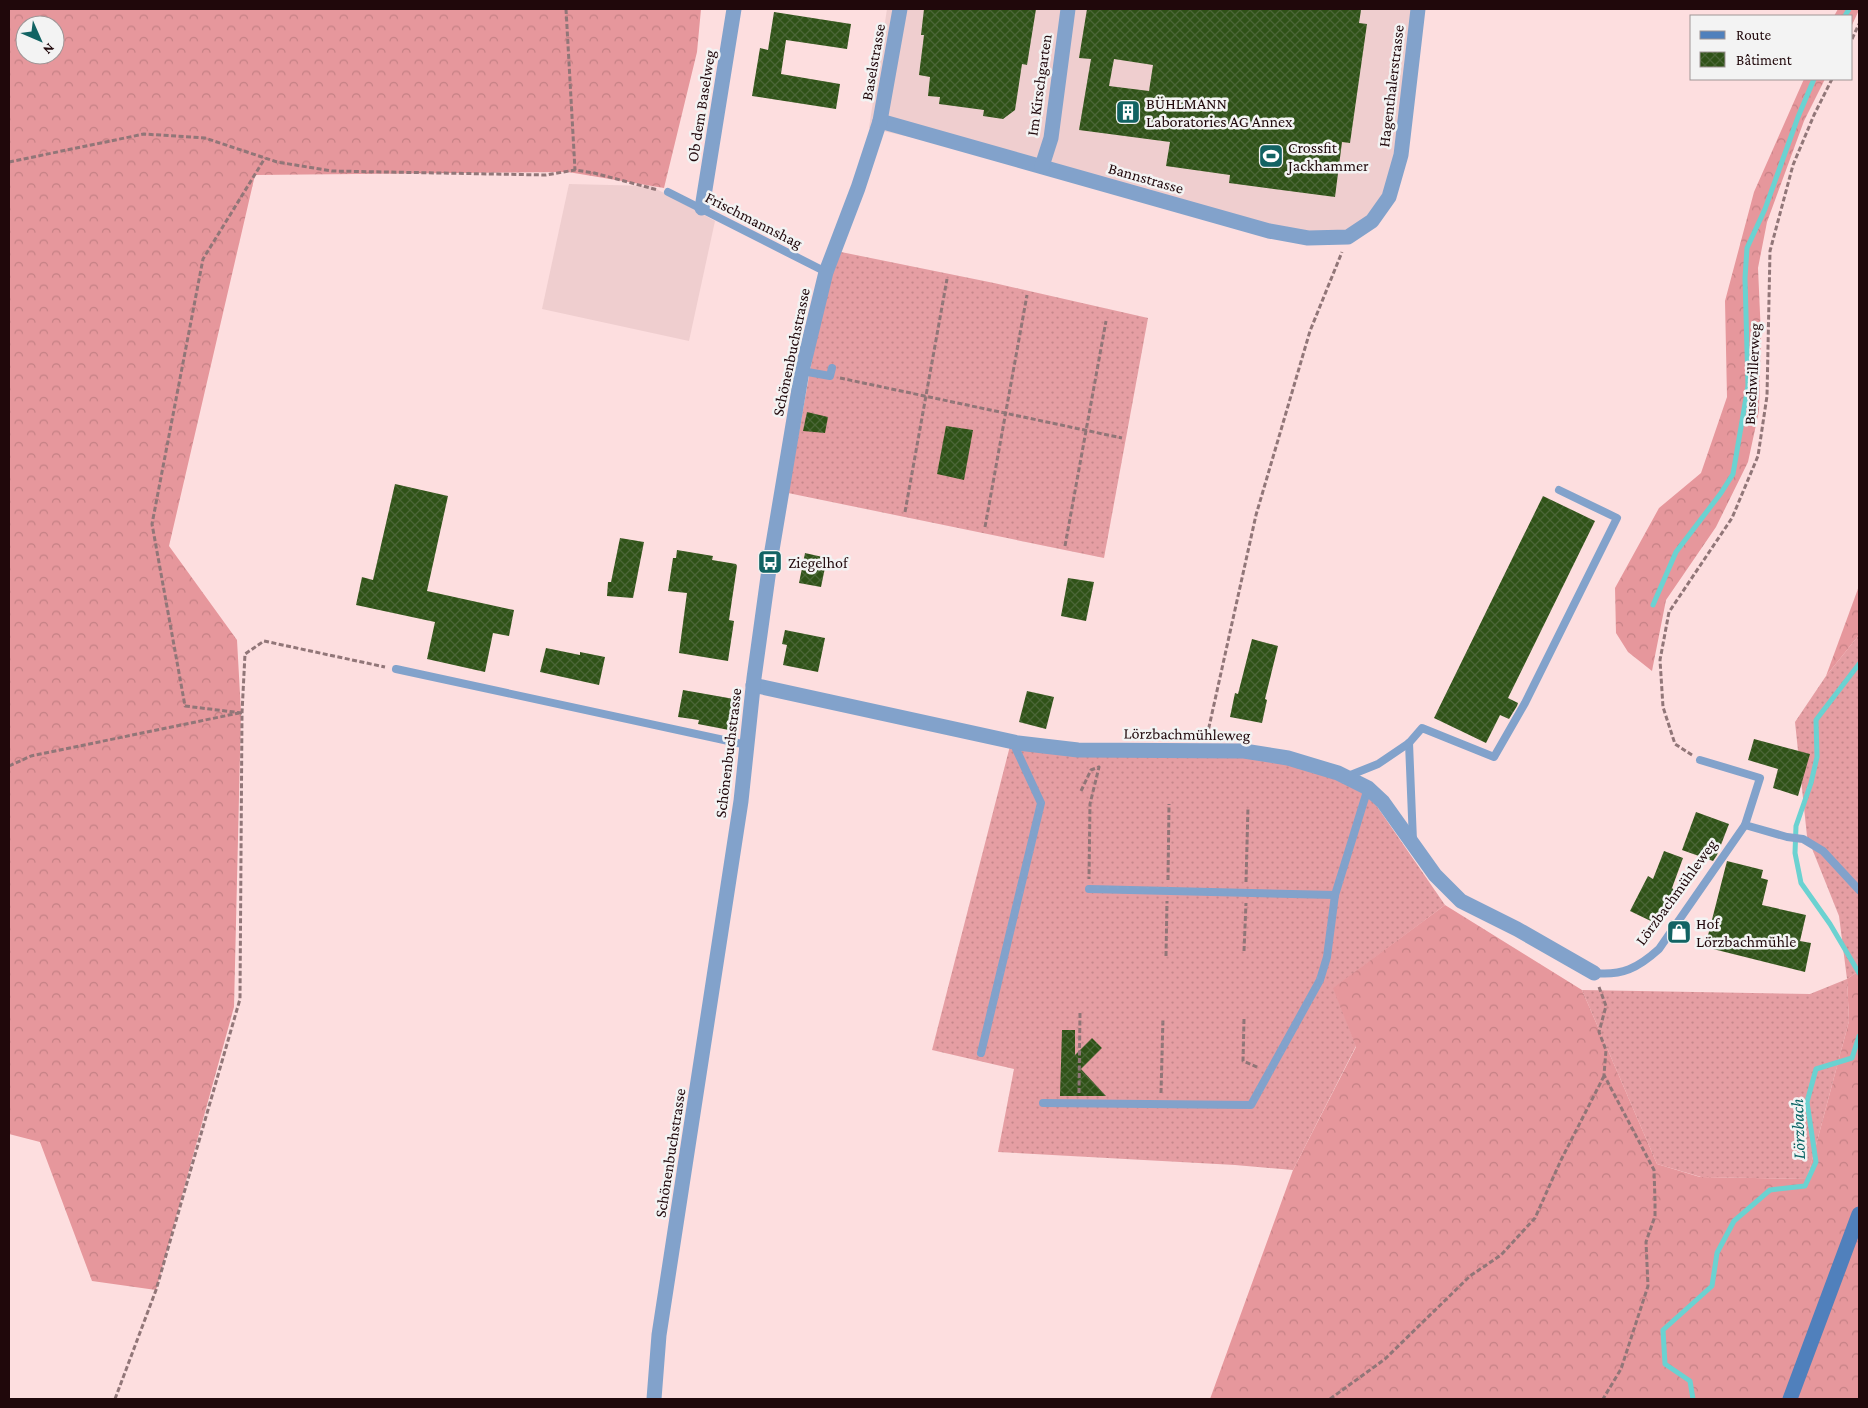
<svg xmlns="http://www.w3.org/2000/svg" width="1868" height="1408" viewBox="0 0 1868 1408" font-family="'Crimson Pro',serif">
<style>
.built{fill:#efcecf}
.grass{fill:url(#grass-dots)}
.forest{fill:url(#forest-crowns);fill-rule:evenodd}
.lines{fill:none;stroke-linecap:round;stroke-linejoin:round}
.stream{stroke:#6bd2d1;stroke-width:5}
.building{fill:url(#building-cross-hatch);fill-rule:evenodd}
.path{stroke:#917678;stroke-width:3;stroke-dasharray:5 2.5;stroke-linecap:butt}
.service{stroke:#82a2cb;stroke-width:8}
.minor{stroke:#82a2cb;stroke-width:15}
.tertiary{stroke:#82a2cb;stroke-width:15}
.secondary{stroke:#5080bc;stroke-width:15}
.labels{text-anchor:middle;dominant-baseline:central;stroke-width:5;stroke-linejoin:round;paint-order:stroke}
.street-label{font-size:16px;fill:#20080b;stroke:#f3f3f3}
.poi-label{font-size:16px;fill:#20080b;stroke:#f3f3f3;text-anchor:start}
.water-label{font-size:18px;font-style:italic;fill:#076363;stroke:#f3f3f3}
</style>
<defs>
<pattern id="grass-dots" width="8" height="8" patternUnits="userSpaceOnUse" patternTransform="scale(1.25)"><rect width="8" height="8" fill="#e59ea3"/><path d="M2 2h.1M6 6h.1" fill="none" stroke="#c4878b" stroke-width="1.8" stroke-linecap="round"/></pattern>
<pattern id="forest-crowns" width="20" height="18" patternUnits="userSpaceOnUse" patternTransform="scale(1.25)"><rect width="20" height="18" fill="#e6979c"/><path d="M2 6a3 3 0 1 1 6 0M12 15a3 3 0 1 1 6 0" fill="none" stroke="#c58185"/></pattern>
<pattern id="building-cross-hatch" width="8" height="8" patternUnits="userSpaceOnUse" patternTransform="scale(1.25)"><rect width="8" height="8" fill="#2f5217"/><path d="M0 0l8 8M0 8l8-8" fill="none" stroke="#4b6637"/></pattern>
</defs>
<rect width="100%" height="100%" fill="#fddedf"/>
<g class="built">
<polygon points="887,9 1418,9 1389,197 1348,237 1308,238 1042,166 869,128"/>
<polygon points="569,184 651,186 715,221 689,341 542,309"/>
</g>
<g class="grass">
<polygon points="841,252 994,283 1148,318 1104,558 788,493 829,265"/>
<polygon points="1859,635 1859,971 1847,979 1849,1021 1807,1179 1701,1177 1657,1164 1582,990 1810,994 1847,979 1839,916 1807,836 1795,722 1826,676"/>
<polygon points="1011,742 1266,757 1365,789 1445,905 1334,988 1356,1046 1293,1170 1235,1165 998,1152 1014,1069 932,1050"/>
</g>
<g class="forest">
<path d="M9 9H701L697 52 664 188 568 172 255 175 169 546 237 640 241 712 234 1007 156 1290 92 1281 40 1142 9 1134ZM25 25H55V55H25Z"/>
<polygon points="1838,9 1859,9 1859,10 1852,25 1852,16 1834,16"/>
<polygon points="1804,79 1825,79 1804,121 1767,222 1758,268 1761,336 1759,411 1748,462 1716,527 1666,600 1652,671 1628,652 1616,633 1615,588 1659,508 1701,473 1727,397 1725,301 1754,192"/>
<polygon points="1859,586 1859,635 1826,676"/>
<polygon points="1445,905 1582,990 1657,1164 1700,1177 1807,1179 1849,1021 1847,979 1859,971 1859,1399 1210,1399 1293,1170 1356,1047 1333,988"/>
</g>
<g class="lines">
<g class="stream">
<polyline points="1845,16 1849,9"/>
<polyline points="1653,605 1676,552 1721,493 1733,474 1748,386 1745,278 1747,248 1765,209 1798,117 1814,79"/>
<polyline points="1859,664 1816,720 1817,757 1811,783 1796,826 1795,853 1801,883 1830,924 1859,973"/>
<polyline points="1693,1399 1690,1381 1665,1364 1663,1330 1712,1286 1717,1253 1734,1221 1770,1190 1805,1186 1816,1162 1807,1102 1816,1069 1852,1058 1859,1036"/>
</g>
</g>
<g class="building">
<polygon points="924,9 1036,9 1027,65 1022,64 1015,110 1003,119 983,116 984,110 939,104 940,97 928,96 930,77 919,75 924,35 921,35"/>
<path d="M1087 9H1349L1361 10 1359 23 1367 24 1350 143 1342 142 1335 197 1229 183 1230 175 1166 166 1170 142 1079 130 1091 59 1079 58ZM1114 59 1153 65 1149 91 1109 86Z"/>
<polygon points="774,12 851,24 847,49 786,40 781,74 840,84 836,109 752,96 760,48 768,50"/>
<polygon points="807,412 828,417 825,433 803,431"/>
<polygon points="946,426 973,430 964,480 937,474"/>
<polygon points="395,484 448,496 427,591 514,610 509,636 493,633 485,672 427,659 435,622 356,605 362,577 373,580"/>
<polygon points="1543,496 1595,521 1508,698 1518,703 1517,706 1509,719 1500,715 1486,743 1434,718"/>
<polygon points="620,538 644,542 633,598 607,596 608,582 611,582"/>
<polygon points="677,550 713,556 712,560 736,564 737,566 729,620 734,621 728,661 679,653 687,593 668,591 673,558 676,558"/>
<polygon points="805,553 827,558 821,587 799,583"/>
<polygon points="1068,578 1094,582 1086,621 1061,616"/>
<polygon points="785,630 825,638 818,672 783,665 787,645 782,644"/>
<polygon points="1252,639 1278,646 1265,699 1267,700 1262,723 1230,717 1235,693 1238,694"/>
<polygon points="546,648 580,655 580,652 605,657 599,685 540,672"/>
<polygon points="683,690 734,699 729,730 698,724 699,720 678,717"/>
<polygon points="1027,691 1054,697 1046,729 1019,722"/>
<polygon points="1754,739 1810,754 1798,796 1773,788 1778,769 1748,760"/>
<polygon points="1696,812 1729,824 1717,855 1713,861 1682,850"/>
<polygon points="1664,851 1683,858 1672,888 1674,890 1657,924 1630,911 1648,876 1653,879"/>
<polygon points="1727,861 1763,870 1761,878 1768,880 1762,905 1806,915 1800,941 1811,943 1805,972 1705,947"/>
<polygon points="1062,1030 1075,1030 1075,1055 1092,1038 1102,1048 1081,1069 1106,1096 1060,1096"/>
</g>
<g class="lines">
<g class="path">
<polyline points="566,9 575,170"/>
<polyline points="1852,39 1859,24"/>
<polyline points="9,162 144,134 205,138 277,162 332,171 546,175 575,170 594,173 658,190"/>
<polyline points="840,378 1122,438"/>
<polyline points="905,512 947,279"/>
<polyline points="985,527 1027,295"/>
<polyline points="1065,546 1106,321"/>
<polyline points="242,713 185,706 152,524 203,259 265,158"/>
<polyline points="1207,736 1256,515 1310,331 1342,252"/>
<polyline points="1692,755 1675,744 1663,707 1660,660 1669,612 1732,518 1758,456 1767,396 1770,251 1793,165 1814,115 1832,79"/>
<polyline points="9,766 31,756 239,713"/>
<polyline points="1081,791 1091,770 1099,767 1090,804 1089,879"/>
<polyline points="1168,880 1169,804"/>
<polyline points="1246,882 1248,807"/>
<polyline points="1244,951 1246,903"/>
<polyline points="1166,956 1167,901"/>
<polyline points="1599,987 1606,1006 1599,1032 1606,1050 1604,1075 1654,1170 1655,1201 1655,1216 1646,1242 1648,1286 1621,1369 1603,1399"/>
<polyline points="1244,1019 1243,1061 1259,1068"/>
<polyline points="1079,1093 1080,1013"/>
<polyline points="1161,1093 1163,1018"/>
<polyline points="115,1399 156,1290 240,999 242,713 245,654 264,641 385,667"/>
<polyline points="1330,1399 1385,1359 1470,1276 1501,1255 1535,1218 1561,1160 1604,1076"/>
</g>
<g class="service">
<polyline points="668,192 826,272"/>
<polyline points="802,371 830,376 832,368"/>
<polyline points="396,669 747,745"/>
<polyline points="1409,743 1413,841"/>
<polyline points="1700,760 1760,778 1745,825 1787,837 1803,839 1823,851 1859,890"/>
<polyline points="1348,776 1378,764 1409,743 1422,728 1494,757 1525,703 1617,518 1559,490"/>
<polyline points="1089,889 1335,895"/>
<path d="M1594 973C1622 976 1638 968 1659 949L1745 825"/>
<polyline points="981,1053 1041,803 1016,749 1018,743"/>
<polyline points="1043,1103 1251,1105 1320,980 1327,957 1335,895 1368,788"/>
</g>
<g class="minor">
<polyline points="880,121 1269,231 1308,238 1348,237 1372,221 1389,197 1401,155 1418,9"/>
<polyline points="1042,166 1051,138 1068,9"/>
<polyline points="702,208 734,9"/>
<polyline points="753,685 1018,743 1078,750 1244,751 1288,758 1338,773 1368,788 1383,802 1435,875 1461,901 1517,929 1594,973"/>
</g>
<polyline class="tertiary" points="654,1399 659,1335 741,801 754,678 770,562 802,371 826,272 858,188 880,121 900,9"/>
<polyline class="secondary" points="1790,1399 1859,1214"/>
</g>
<defs>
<symbol id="building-square" viewBox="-11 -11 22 22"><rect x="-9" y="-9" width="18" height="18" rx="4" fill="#126363" stroke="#f3f3f3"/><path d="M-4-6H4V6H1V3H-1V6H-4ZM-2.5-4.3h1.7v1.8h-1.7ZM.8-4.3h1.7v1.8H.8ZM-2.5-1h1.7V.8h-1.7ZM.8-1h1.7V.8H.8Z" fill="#fff"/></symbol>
<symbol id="stadium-square" viewBox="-11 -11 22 22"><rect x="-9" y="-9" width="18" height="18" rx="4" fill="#126363" stroke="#f3f3f3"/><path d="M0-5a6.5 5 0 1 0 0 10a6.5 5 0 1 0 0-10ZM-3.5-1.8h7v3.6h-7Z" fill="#fff"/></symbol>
<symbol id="bus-square" viewBox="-11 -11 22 22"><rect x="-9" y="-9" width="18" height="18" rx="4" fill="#126363" stroke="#f3f3f3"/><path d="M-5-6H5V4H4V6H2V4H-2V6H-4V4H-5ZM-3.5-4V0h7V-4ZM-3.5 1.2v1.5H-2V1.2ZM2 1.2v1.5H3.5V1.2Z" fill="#fff"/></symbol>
<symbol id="shop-square" viewBox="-11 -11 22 22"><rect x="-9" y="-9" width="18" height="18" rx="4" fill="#126363" stroke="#f3f3f3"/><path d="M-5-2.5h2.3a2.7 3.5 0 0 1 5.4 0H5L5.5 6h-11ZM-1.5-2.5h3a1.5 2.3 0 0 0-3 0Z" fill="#fff"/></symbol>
</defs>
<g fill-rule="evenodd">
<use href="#building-square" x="1114" y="98" width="28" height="28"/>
<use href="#stadium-square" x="1257" y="142" width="28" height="28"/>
<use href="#bus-square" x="756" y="548" width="28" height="28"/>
<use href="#shop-square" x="1665" y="918" width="28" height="28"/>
</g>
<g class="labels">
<g class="street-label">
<text transform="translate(873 62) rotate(-80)">Baselstrasse</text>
<text transform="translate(1039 85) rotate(-82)">Im Kirschgarten</text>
<text transform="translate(1391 86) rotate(-83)">Hagenthalerstrasse</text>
<text transform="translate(701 106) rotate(-81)">Ob dem Baselweg</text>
<text transform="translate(1146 178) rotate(16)">Bannstrasse</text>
<text transform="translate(754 220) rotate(27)">Frischmannshag</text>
<text transform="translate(791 352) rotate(-78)">Schönenbuchstrasse</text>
<text transform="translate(1752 374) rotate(-87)">Buschwillerweg</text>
<text transform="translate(1187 734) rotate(1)">Lörzbachmühleweg</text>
<text transform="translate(728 753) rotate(-83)">Schönenbuchstrasse</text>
<text transform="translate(1676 892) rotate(-54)">Lörzbachmühleweg</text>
<text transform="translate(670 1153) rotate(-81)">Schönenbuchstrasse</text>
</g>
<g class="poi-label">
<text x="1146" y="103">BÜHLMANN<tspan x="1146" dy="18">Laboratories AG Annex</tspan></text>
<text x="1288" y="147">Crossfit<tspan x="1288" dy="18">Jackhammer</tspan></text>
<text x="788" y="562">Ziegelhof</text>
<text x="1696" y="923">Hof<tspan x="1696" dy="18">Lörzbachmühle</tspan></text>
</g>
<g class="water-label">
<text transform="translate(1798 1129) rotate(-92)">Lörzbach</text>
</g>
</g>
<rect width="1868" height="1408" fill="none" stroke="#20080b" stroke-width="20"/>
<rect x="1690" y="15" width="162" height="65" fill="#f3f3f3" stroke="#9f9596"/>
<rect x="1700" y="31" width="25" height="8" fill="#5080bc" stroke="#9f9596"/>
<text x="1736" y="40" font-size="15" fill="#20080b">Route</text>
<rect x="1700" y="52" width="25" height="15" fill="url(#building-cross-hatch)" stroke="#9f9596"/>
<text x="1736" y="65" font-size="15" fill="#20080b">Bâtiment</text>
<g transform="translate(40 40) rotate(135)"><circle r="24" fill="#f3f3f3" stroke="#9f9596"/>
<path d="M0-4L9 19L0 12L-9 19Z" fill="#126363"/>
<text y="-8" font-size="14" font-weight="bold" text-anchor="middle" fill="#20080b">N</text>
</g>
</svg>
